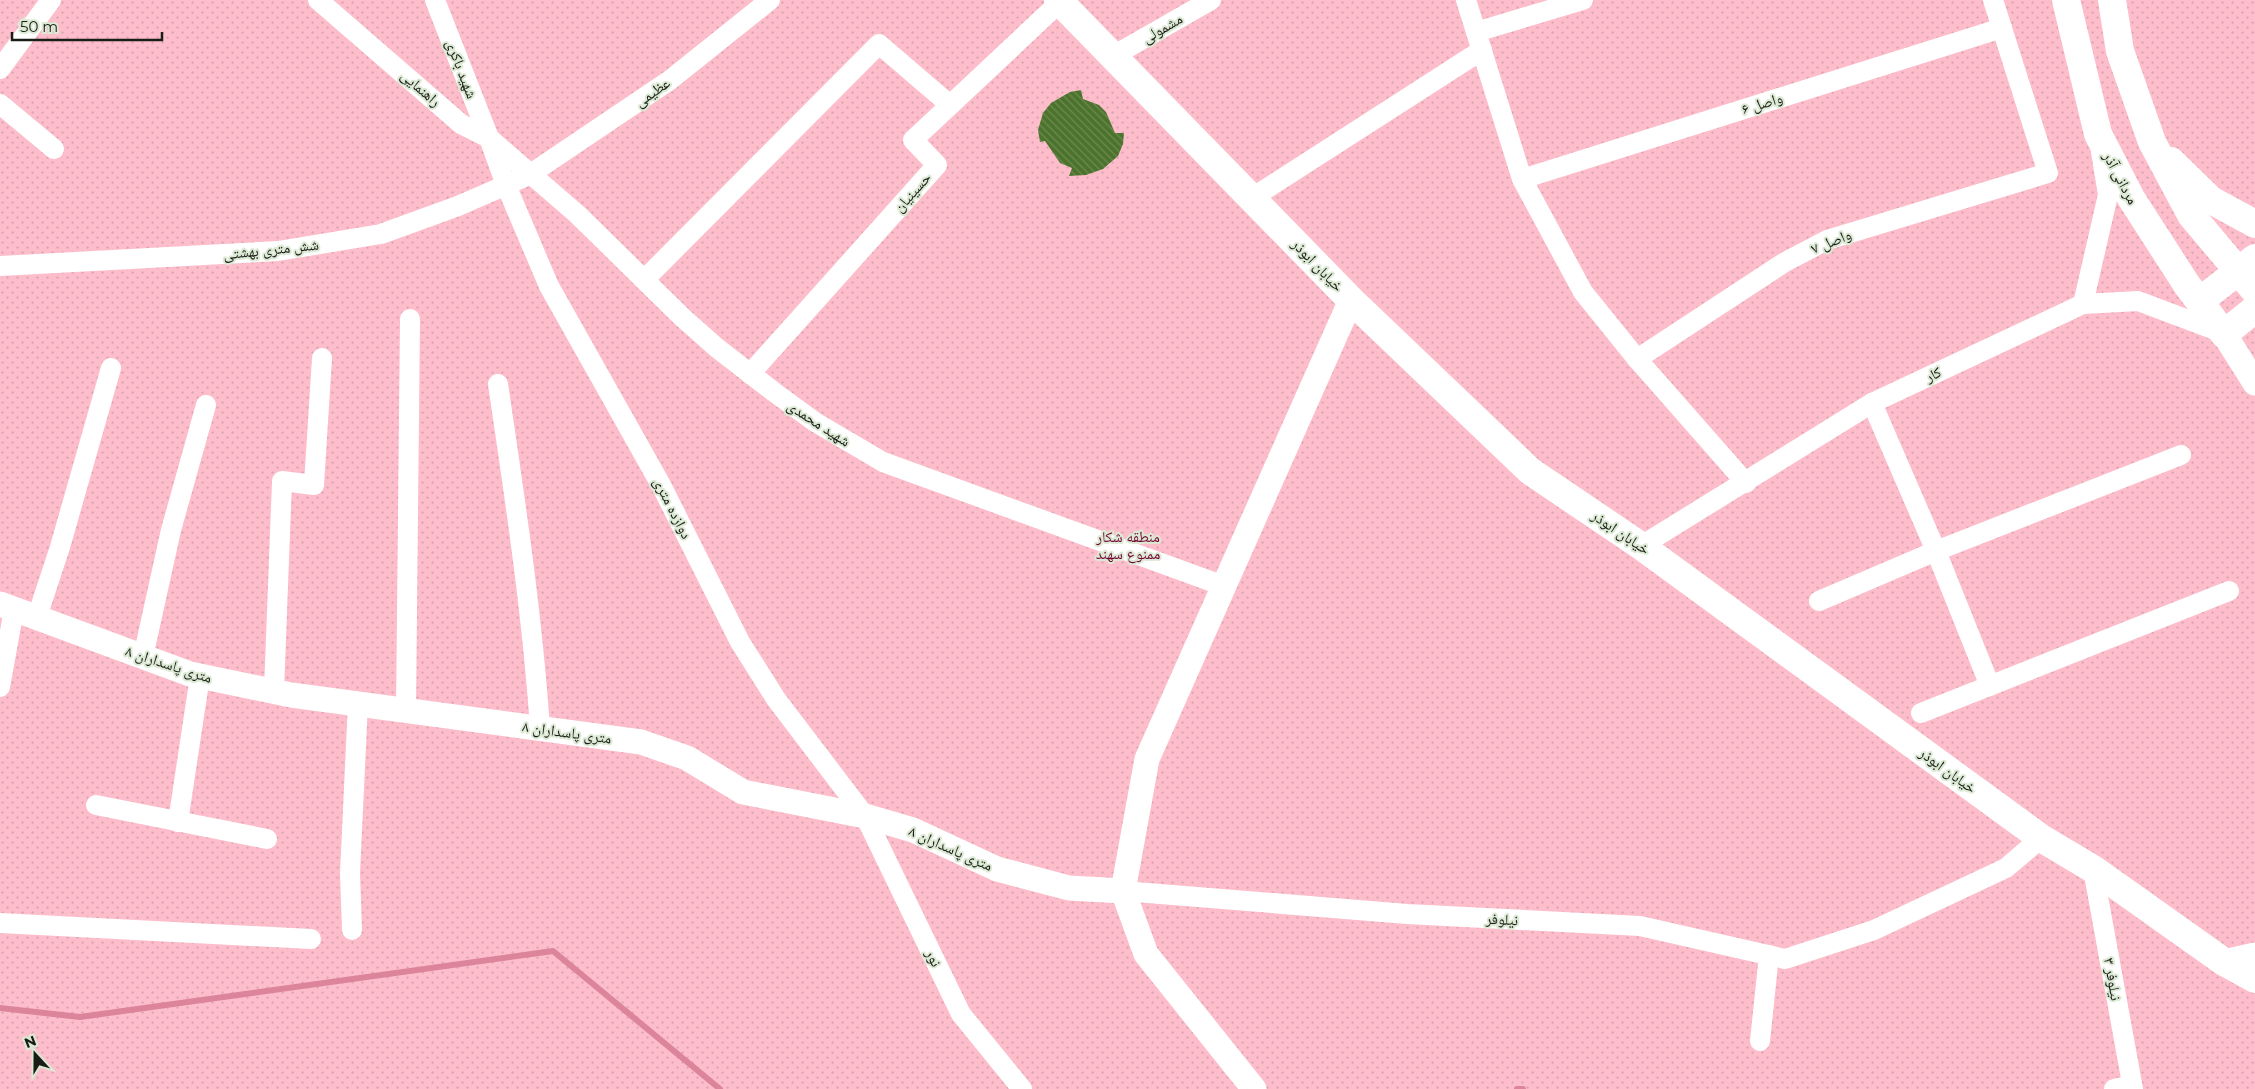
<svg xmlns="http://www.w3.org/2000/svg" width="2255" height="1089" viewBox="0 0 2255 1089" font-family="Montserrat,'Noto Naskh Arabic',sans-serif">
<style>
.park{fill:url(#park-dots)}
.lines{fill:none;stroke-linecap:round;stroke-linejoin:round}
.stream{stroke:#dc849a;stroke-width:6}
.building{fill:url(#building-back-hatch)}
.minor{stroke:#fff;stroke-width:20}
.tertiary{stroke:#fff;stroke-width:25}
.secondary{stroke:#fff;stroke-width:28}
.labels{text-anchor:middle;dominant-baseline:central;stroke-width:4;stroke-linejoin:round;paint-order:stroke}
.street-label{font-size:15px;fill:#191d16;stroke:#dce9d4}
.park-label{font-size:15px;fill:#720534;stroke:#dce9d4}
</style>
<defs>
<pattern id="park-dots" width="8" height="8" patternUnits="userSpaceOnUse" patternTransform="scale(1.25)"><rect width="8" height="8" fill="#fdbdcb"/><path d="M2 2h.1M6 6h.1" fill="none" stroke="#d8a2ae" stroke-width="1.8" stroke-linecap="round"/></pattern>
<pattern id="building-back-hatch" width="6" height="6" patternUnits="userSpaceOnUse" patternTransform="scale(1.25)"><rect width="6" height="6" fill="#4c732b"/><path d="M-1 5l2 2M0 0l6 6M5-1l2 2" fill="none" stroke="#6d8956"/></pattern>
</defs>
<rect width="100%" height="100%" fill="#dce9d4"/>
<rect class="park" x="0" y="0" width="2255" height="1089"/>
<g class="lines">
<g class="stream">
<polyline points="0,1008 80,1017 553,951 720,1089"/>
<polyline points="1517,1089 1523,1089"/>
</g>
</g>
<polygon class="building" points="1081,90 1083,99 1099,105 1106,112 1115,133 1124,133 1123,144 1118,156 1103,169 1086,175 1069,176 1072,168 1060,163 1045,141 1040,142 1038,130 1043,113 1051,103 1070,92"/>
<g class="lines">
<g class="minor">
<polyline points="318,0 461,124 489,138 506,185 549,286 661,485 740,642 776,699 865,816 961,1014 1022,1089"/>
<polyline points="435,0 489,138 577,214 682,317 717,348 774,392 815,422 883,462 1224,586"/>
<polyline points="1466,0 1522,179 1583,292 1637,359 1746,483"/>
<polyline points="1476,32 1583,0"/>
<polyline points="1113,56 1211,0"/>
<polyline points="0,69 51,0"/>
<polyline points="0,104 54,149"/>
<polyline points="1522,179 2002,28"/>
<polyline points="1252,198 1482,50"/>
<polyline points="0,266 278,251 381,234 458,206 529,175 670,80 770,0"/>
<polyline points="644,280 879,44 950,105"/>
<polyline points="2083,304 2108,195 2101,152"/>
<polyline points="1637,359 1785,262 1827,240 2048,173 1993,0"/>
<polyline points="750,374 937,165 913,140 1060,2"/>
<path d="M498 384C515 499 532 612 540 728"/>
<polyline points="1872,403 1936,551 1990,686"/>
<polyline points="1641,546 1872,403 2083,304 2138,301 2223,333"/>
<polyline points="1819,601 1936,551 2181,455"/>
<polyline points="37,617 60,547 111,368"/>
<polyline points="143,657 171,530 206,405"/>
<polyline points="0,687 14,609"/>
<polyline points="274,691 282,481 314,485 322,358"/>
<polyline points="406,710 410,319"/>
<polyline points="1921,713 2229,591"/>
<polyline points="96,805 267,839"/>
<polyline points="178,822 200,676"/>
<polyline points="2093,869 2133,1089"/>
<polyline points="1123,891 1407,914 1640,926 1785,959 1874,930 2006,868 2041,838"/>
<polyline points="0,923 311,939"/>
<polyline points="352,930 350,873 358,703"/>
<polyline points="1760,1041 1769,955"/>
<polyline points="2114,1089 2132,1085"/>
</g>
<g class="tertiary">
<polyline points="2224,334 2255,383"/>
<polyline points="0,604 190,674 291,695 641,742 687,758 743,792 865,816 913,830 997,869 1069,888 1123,891"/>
<polyline points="2224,962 2255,955"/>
<polyline points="1254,1089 1146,954 1123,891 1147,759 1351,300"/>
</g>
<g class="secondary">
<polyline points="1058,0 1351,300 1530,471 1641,546 2041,838 2093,869 2224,962 2255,979"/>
<polyline points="2066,0 2098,134 2131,198 2187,285 2224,334 2255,309"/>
<polyline points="2112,0 2120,51 2152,142 2191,215 2255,291"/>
<polyline points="2171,161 2211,200 2255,224"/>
<polyline points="2200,301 2255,258"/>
</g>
</g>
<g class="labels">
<g class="street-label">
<text transform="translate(1162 28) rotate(-30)">مشمولی</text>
<text transform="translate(462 69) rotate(69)">شهید باکری</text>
<text transform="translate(421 88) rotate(41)">راهنمایی</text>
<text transform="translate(652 92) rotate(-35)">عظیمی</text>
<text transform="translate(1762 103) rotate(-17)">واصل ۶</text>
<text transform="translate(2121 178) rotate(62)">مردانی آذر</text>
<text transform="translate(912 192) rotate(-48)">حسینیان</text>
<text transform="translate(1831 241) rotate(-22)">واصل ۷</text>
<text transform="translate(271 249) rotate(-6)">شش متری بهشتی</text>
<text transform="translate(1318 265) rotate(46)">خیابان ابوذر</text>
<text transform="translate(1933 374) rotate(-25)">کار</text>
<text transform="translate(819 423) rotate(33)">شهید محمدی</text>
<text transform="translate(673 508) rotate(63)">دوازده متری</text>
<text transform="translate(1621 532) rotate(34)">خیابان ابوذر</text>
<text transform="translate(169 664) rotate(18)">۸ متری پاسداران</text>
<text transform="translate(567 732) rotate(8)">۸ متری پاسداران</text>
<text transform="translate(1948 770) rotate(36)">خیابان ابوذر</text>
<text transform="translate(951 848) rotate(24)">۸ متری پاسداران</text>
<text transform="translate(1502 919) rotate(3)">نیلوفر</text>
<text transform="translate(934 958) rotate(64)">نور</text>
<text transform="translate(2113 979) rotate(80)">نیلوفر ۳</text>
</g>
<g class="park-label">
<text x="1128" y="536">منطقه شکار<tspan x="1128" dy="17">ممنوع سهند</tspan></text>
</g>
</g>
<g transform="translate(35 1054) rotate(339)" stroke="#dce9d4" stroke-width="4" paint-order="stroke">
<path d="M0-4L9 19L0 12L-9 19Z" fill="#191d16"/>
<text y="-8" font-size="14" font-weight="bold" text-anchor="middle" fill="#191d16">N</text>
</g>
<path d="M12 32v8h150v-8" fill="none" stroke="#191d16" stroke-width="2.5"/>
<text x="20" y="32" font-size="15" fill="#191d16" stroke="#dce9d4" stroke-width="4" paint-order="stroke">50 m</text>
</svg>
